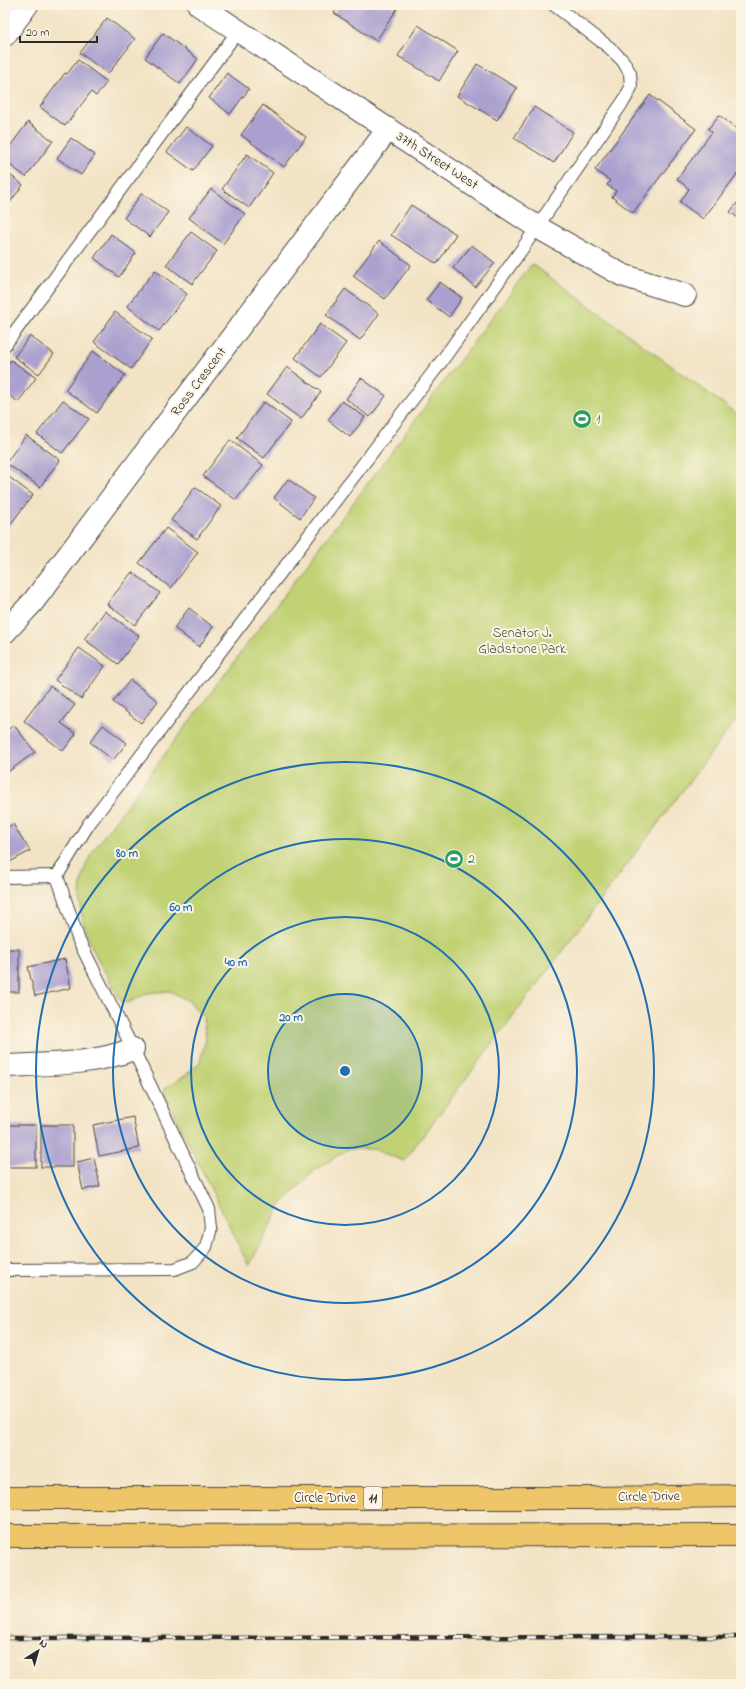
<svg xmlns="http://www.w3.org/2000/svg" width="746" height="1689" viewBox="0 0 746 1689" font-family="'Indie Flower',sans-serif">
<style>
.green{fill:#c1d275;stroke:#767e50}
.building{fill:#aba0cf}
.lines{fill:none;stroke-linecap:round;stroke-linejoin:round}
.service-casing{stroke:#494742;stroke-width:14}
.minor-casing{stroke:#494742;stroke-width:24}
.tertiary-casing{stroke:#494742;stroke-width:24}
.trunk-casing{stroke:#494742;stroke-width:24}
.service{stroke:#fff;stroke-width:12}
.minor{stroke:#fff;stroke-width:22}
.tertiary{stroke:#fff;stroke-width:22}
.trunk{stroke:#eec569;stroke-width:22}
.rail-casing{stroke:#2b2b2b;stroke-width:4.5}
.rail{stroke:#fcf5e5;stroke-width:3;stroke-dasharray:9;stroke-linecap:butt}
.ring{fill:none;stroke:#1f6fb2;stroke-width:2}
.labels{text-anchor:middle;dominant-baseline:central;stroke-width:4;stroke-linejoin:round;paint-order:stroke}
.shield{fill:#fcf5e5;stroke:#6a6863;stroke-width:1}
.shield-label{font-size:13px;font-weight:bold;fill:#2b2b2b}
.street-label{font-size:14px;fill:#2b2b2b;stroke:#fcf5e5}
.leisure-label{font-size:14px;fill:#27864d;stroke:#fcf5e5;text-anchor:start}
.park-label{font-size:14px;fill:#50553e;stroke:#fcf5e5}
.centre{fill:#1f6fb2;stroke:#fcf5e5;stroke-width:2}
.ring-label{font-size:12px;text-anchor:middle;font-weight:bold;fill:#1f6fb2;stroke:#fcf5e5;stroke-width:4;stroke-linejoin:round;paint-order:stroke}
</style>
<rect width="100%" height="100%" fill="#fcf5e5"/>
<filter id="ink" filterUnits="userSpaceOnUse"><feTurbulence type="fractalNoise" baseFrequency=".025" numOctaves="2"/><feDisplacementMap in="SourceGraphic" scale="8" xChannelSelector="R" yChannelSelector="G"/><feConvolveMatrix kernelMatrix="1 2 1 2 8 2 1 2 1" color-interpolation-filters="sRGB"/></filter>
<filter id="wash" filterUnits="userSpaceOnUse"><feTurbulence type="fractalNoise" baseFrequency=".012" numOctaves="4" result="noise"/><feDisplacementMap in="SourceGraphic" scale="16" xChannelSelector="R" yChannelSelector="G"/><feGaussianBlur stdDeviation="0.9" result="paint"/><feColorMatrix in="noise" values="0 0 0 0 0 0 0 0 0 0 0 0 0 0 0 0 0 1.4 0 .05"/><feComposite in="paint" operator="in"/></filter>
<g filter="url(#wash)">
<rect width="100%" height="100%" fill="#f2e3c5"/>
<path class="green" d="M532 264 741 417V713L404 1161 373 1149H348L315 1170 281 1204 249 1266 165 1095V1088L185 1076 200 1062 206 1039 203 1017 189 1001 170 991 147 993 128 1003 122 1002C98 959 67 916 86 865 89 855 99 844 105 834Z"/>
<g id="blocks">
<g class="building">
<polygon points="340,5 390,5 397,9 376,41 334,13"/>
<polygon points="107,18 135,39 108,74 80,53"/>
<polygon points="418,25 458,51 439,81 398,56"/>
<polygon points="163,33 198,59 180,84 145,58"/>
<polygon points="78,60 107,82 96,96 91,92 65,126 40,107 65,73 67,74"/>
<polygon points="477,64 517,88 497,120 457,96"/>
<polygon points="227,73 249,89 230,114 209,98"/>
<polygon points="650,95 696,129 633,213 612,197 616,191 607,185 610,181 595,170"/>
<polygon points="263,105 306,137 284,167 241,135"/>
<polygon points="534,107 573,132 554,163 514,138"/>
<polygon points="719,115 741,132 741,169 703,219 680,202 689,189 677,179 712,132 708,129"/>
<polygon points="28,122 53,141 26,177 5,161 5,153"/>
<polygon points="186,127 212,146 193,171 167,152"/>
<polygon points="71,138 95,155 81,175 57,158"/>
<polygon points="247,154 273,173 249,208 222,189"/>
<polygon points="5,171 23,185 5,209"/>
<polygon points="211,189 245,214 223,244 189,218"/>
<polygon points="142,193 168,212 150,237 124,218"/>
<polygon points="741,198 741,220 730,212"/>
<polygon points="411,205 456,234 437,264 391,235"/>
<polygon points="191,232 217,251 192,284 166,265"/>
<polygon points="111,234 136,253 119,277 94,258"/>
<polygon points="379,241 411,265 385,299 353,276"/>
<polygon points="472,245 495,263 475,287 453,268"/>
<polygon points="155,270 187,294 159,331 127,306"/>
<polygon points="440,282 462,298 449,317 426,300"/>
<polygon points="345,289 379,314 360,340 326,315"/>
<polygon points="115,312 152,339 131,369 94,342"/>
<polygon points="320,324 346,343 321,377 295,358"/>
<polygon points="30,336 54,354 39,374 14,357"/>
<polygon points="93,351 125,375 97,413 65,390"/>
<polygon points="11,360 36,378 18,402 5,392 5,369"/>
<polygon points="287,367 321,392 301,419 267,394"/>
<polygon points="361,378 386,396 370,417 346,399"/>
<polygon points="63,400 89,419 62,453 37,434"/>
<polygon points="342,401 365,417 350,437 328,420"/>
<polygon points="264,402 291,422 264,458 237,438"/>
<polygon points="26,435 60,460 40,487 6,463"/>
<polygon points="230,440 263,465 236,500 203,476"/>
<polygon points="5,474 33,495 6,530 5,530"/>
<polygon points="288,479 314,498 300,518 274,498"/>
<polygon points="195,487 221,506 197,539 171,520"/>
<polygon points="166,528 198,552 171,588 139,563"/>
<polygon points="132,572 160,593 135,625 107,604"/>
<polygon points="189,608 213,627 199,647 174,628"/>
<polygon points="105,611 139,636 118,664 84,639"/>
<polygon points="79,648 105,666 81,699 55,680"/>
<polygon points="130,680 158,701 141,723 113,702"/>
<polygon points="50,686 75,705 61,723 76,734 63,751 24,721"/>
<polygon points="14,725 35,752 5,774 5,732"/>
<polygon points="103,725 127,743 113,760 90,742"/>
<polygon points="13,824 30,851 8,863 5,858 5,829"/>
<rect x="5" y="949" width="14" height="43"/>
<polygon points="65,959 71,988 35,996 28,967"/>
<polygon points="133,1117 139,1148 99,1156 93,1125"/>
<rect x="5" y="1125" width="31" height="42"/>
<rect x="41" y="1125" width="32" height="42"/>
<polygon points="94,1158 100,1186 83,1190 77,1162"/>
</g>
</g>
</g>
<g filter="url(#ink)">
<use href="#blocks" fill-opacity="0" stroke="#494742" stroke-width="1"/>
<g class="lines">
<defs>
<g id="service">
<polyline points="5,345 238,31"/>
<polyline points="5,877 57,876"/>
<polyline points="5,1270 175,1269 193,1262 206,1247 211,1228 209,1209 133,1049 79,941 57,876 88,825 441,362 522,249 625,99 631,87 630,73 623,61 610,48 554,5"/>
</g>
<g id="minor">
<polyline points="199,5 537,227 622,275 685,295"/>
<polyline points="5,632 33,602 388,129"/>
<path d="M5 1066C48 1064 93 1065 133 1049"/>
</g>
<polyline id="tertiary" points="5,35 27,5"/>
<g id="trunk">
<polyline points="5,1498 594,1498 741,1496"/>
<polyline points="5,1536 741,1535"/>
</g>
</defs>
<use href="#service" class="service-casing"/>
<use href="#minor" class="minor-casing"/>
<use href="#tertiary" class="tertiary-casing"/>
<use href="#trunk" class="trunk-casing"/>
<use href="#service" class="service"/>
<use href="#minor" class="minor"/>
<use href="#tertiary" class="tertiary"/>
<use href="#trunk" class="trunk"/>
<defs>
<polyline id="rail" points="5,1638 741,1637"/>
</defs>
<use href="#rail" class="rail-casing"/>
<use href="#rail" class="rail"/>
</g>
</g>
<circle cx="345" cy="1071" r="77" fill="#1f6fb2" fill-opacity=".12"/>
<g class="ring">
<circle cx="345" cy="1071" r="77"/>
<circle cx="345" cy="1071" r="154"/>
<circle cx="345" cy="1071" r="232"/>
<circle cx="345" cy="1071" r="309"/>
</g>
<defs>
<symbol id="stadium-disc" viewBox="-11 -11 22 22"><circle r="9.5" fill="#2e9e5b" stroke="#fcf5e5"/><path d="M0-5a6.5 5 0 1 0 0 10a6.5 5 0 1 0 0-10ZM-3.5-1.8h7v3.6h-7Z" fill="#fff"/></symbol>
</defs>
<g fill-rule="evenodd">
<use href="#stadium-disc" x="571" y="408" width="22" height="22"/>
<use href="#stadium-disc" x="443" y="848" width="22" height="22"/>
</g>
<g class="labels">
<rect class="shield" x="364" y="1487" width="18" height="22" rx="3"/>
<g class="shield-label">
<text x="373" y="1498">11</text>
</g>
<g class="street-label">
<text transform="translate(437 161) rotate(33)">37th Street West</text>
<text transform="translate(199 382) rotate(-53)">Ross Crescent</text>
<text transform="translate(649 1497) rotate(-1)">Circle Drive</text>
<text x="325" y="1498">Circle Drive</text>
</g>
<g class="leisure-label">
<text x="596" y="419">1</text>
<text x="468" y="859">2</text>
</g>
<g class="park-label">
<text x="522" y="633">Senator J.<tspan x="522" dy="16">Gladstone Park</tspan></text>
</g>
</g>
<circle cx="345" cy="1071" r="6" class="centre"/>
<g class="ring-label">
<text x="127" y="857">80 m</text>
<text x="181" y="911">60 m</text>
<text x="236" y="966">40 m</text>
<text x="291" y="1021">20 m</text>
</g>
<rect width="746" height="1689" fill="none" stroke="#fcf5e5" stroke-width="20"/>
<g transform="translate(38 1651) rotate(37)" stroke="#fcf5e5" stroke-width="3" paint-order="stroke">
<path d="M0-3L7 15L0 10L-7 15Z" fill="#2b2b2b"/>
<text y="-6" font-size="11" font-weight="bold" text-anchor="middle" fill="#2b2b2b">N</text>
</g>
<path d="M20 36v6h77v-6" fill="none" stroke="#2b2b2b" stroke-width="2"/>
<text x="26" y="36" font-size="12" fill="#2b2b2b" stroke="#fcf5e5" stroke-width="3" paint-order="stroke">20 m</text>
</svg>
